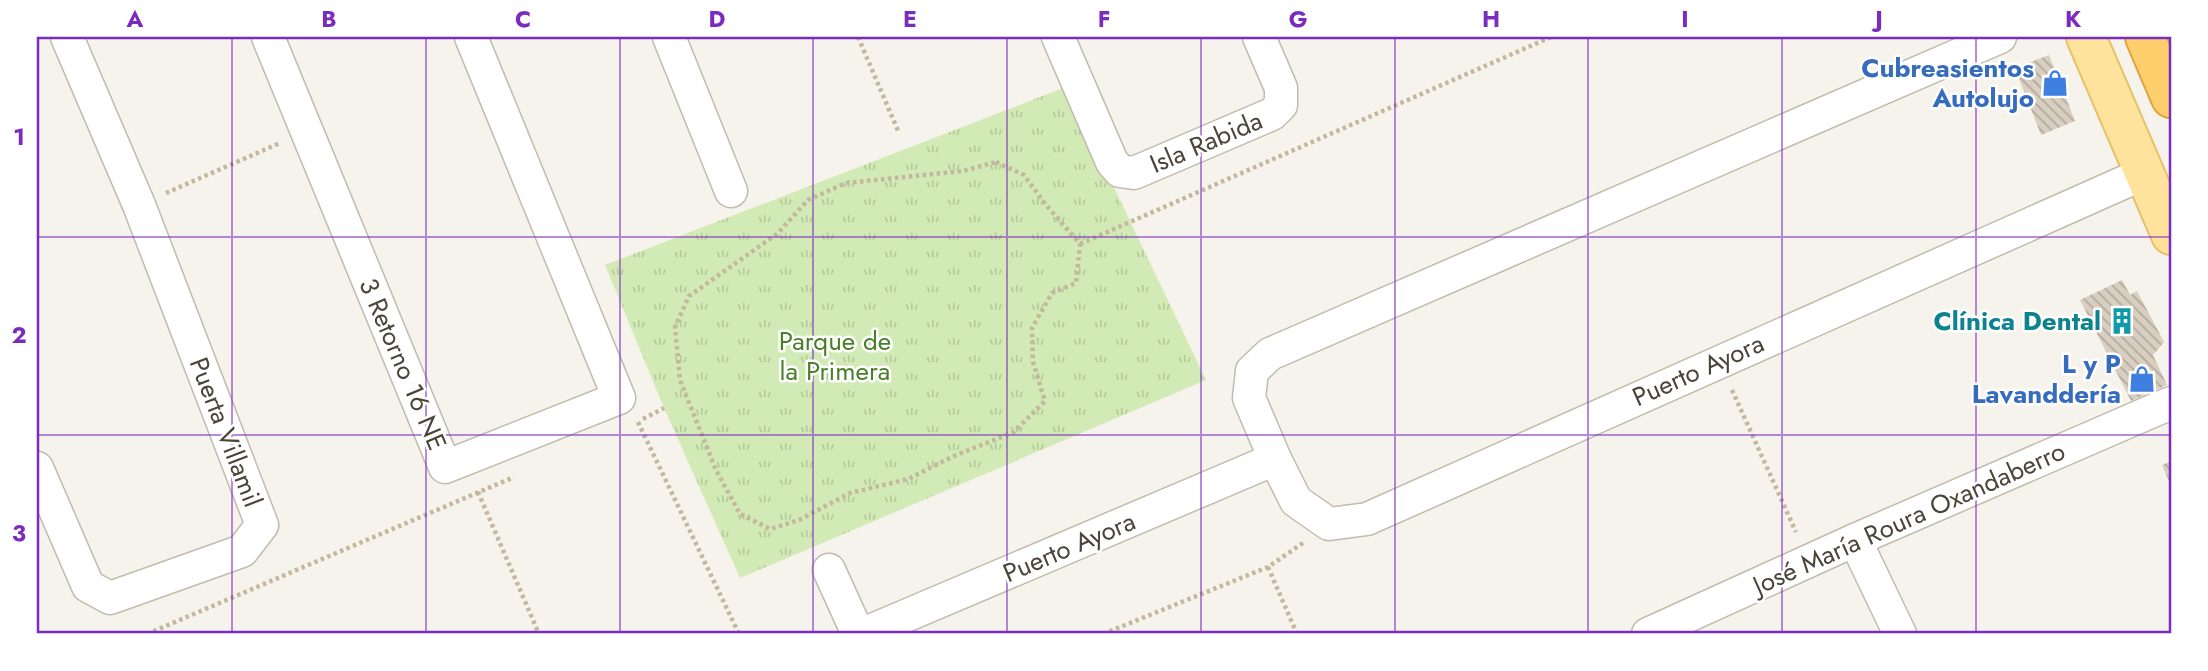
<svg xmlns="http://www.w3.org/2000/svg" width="2208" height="671" viewBox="0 0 2208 671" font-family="Jost,sans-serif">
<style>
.park{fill:url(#park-tufts)}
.building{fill:url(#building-back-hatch)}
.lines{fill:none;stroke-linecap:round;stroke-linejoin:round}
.minor-casing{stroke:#c2bbae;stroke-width:35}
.major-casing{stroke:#e6c16a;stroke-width:42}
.highway-casing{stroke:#e0a43c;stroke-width:42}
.path{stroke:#c4b79f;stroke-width:4.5;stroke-dasharray:3.5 3.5;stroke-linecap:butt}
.minor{stroke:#fff;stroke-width:32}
.major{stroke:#ffe39c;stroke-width:38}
.highway{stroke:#ffcf6e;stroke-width:38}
.grid{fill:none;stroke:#7b2cbf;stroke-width:2;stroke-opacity:0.55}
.labels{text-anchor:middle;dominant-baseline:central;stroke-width:5;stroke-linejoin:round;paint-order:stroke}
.shop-label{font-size:26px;font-weight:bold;fill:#366cbe;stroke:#fff;text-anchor:end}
.street-label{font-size:26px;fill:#4b4439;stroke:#fff}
.culture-label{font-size:26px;font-weight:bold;fill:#0d838f;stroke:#fff;text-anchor:end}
.park-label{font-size:26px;fill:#4a7f2a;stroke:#fff}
.neatline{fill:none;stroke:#7b2cbf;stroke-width:2.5}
.grid-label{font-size:23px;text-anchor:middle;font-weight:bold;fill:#7b2cbf}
</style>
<defs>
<pattern id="park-tufts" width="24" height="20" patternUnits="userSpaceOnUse" patternTransform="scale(1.75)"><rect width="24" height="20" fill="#d2eab5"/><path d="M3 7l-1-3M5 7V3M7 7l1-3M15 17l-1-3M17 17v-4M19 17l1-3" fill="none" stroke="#b6ca9c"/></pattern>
<pattern id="building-back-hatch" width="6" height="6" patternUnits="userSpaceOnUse" patternTransform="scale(1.75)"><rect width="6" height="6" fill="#d8cfc1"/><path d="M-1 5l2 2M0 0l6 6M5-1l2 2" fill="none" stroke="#b1aa9e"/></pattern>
</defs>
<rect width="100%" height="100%" fill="#f6f3ec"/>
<polygon class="park" points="1066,87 1206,380 740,578 664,408 605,265"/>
<g class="building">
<polygon points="2049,55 2075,121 2041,135 2015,68"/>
<polygon points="2122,280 2130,295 2137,291 2164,342 2153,355 2167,385 2131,401 2080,300"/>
<polygon points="2171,461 2171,486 2162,465"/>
</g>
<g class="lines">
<defs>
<g id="minor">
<polyline points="268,37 445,467 619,398 471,37"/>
<polyline points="669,37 731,191"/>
<polyline points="1058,37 1112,162 1120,171 1134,173 1272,114 1281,105 1281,88 1259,37"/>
<polyline points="2000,37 1270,354 1252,371 1249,398 1275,459 1296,501 1329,524 1367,519 2145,173"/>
<polyline points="37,468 88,586 110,598 242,551 262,525 139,205 67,37"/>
<polyline points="1855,540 1900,634"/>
<polyline points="829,570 858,634"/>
<polyline points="863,634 1275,459"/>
<polyline points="1648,634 1855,540 2171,403"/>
</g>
<polyline id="major" points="2086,37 2171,235"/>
<polyline id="highway" points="2145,37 2171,98"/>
</defs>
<use href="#minor" class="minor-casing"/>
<use href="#major" class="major-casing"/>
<use href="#highway" class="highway-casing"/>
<g class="path">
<polyline points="858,37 899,133"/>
<polygon points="996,162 1024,175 1046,205 1080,244 1076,283 1052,293 1032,328 1033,362 1045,401 1014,432 954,456 908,479 850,493 799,520 770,529 740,514 716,470 680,380 675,327 689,296 777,234 808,200 846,183 963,171"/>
<polyline points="166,193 280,143"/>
<polyline points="1080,244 1551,37"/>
<polyline points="1732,390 1796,532"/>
<polyline points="643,419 664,408"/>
<polyline points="638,422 739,634"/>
<polyline points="478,492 539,634"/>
<polyline points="1268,567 1297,634"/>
<polyline points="147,634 514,477"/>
<polyline points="1103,634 1268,567 1303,543"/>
</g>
<use href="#minor" class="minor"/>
<use href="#major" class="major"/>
<use href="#highway" class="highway"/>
</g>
<path class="grid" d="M232 37V634M426 37V634M620 37V634M813 37V634M1007 37V634M1201 37V634M1395 37V634M1588 37V634M1782 37V634M1976 37V634M37 237H2171M37 435H2171"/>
<defs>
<symbol id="shop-bare" viewBox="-9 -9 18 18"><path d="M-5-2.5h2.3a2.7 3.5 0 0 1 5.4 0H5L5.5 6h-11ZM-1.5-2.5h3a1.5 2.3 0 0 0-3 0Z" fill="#3f7fe0" stroke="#fff" stroke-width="2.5" paint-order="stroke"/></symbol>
<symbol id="building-bare" viewBox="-9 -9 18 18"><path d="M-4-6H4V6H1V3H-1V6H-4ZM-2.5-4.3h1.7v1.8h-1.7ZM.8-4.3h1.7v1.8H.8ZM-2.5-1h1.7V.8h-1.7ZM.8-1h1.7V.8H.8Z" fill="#0f9aa8" stroke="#fff" stroke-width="2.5" paint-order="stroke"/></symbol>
</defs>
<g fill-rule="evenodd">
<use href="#shop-bare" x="2036" y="64" width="38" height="38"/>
<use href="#building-bare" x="2103" y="302" width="38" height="38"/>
<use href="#shop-bare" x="2123" y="360" width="38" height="38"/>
</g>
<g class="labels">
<g class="shop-label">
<text x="2034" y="68">Cubreasientos<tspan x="2034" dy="30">Autolujo</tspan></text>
<text x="2121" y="364">L y P<tspan x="2121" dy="30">Lavanddería</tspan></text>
</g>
<g class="street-label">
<text transform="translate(1206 142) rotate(-23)">Isla Rabida</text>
<text transform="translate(403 364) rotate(67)">3 Retorno 16 NE</text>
<text transform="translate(1698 370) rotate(-24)">Puerto Ayora</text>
<text transform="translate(226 432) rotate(69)">Puerta Villamil</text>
<text transform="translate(1909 518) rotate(-24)">José María Roura Oxandaberro</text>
<text transform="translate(1069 547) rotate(-23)">Puerto Ayora</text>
</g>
<g class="culture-label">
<text x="2101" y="321">Clínica Dental</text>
</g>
<g class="park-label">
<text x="835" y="341">Parque de<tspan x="835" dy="30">la Primera</tspan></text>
</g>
</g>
<rect width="2208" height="671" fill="none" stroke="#ffffff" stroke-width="77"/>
<rect x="38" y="38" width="2132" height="594" class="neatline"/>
<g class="grid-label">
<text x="135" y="27">A</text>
<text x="329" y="27">B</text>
<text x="523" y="27">C</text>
<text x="717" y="27">D</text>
<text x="910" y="27">E</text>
<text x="1104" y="27">F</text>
<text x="1298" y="27">G</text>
<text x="1491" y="27">H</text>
<text x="1685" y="27">I</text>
<text x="1879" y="27">J</text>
<text x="2073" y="27">K</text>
<text x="19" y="145">1</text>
<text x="19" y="343">2</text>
<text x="19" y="541">3</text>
</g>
</svg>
